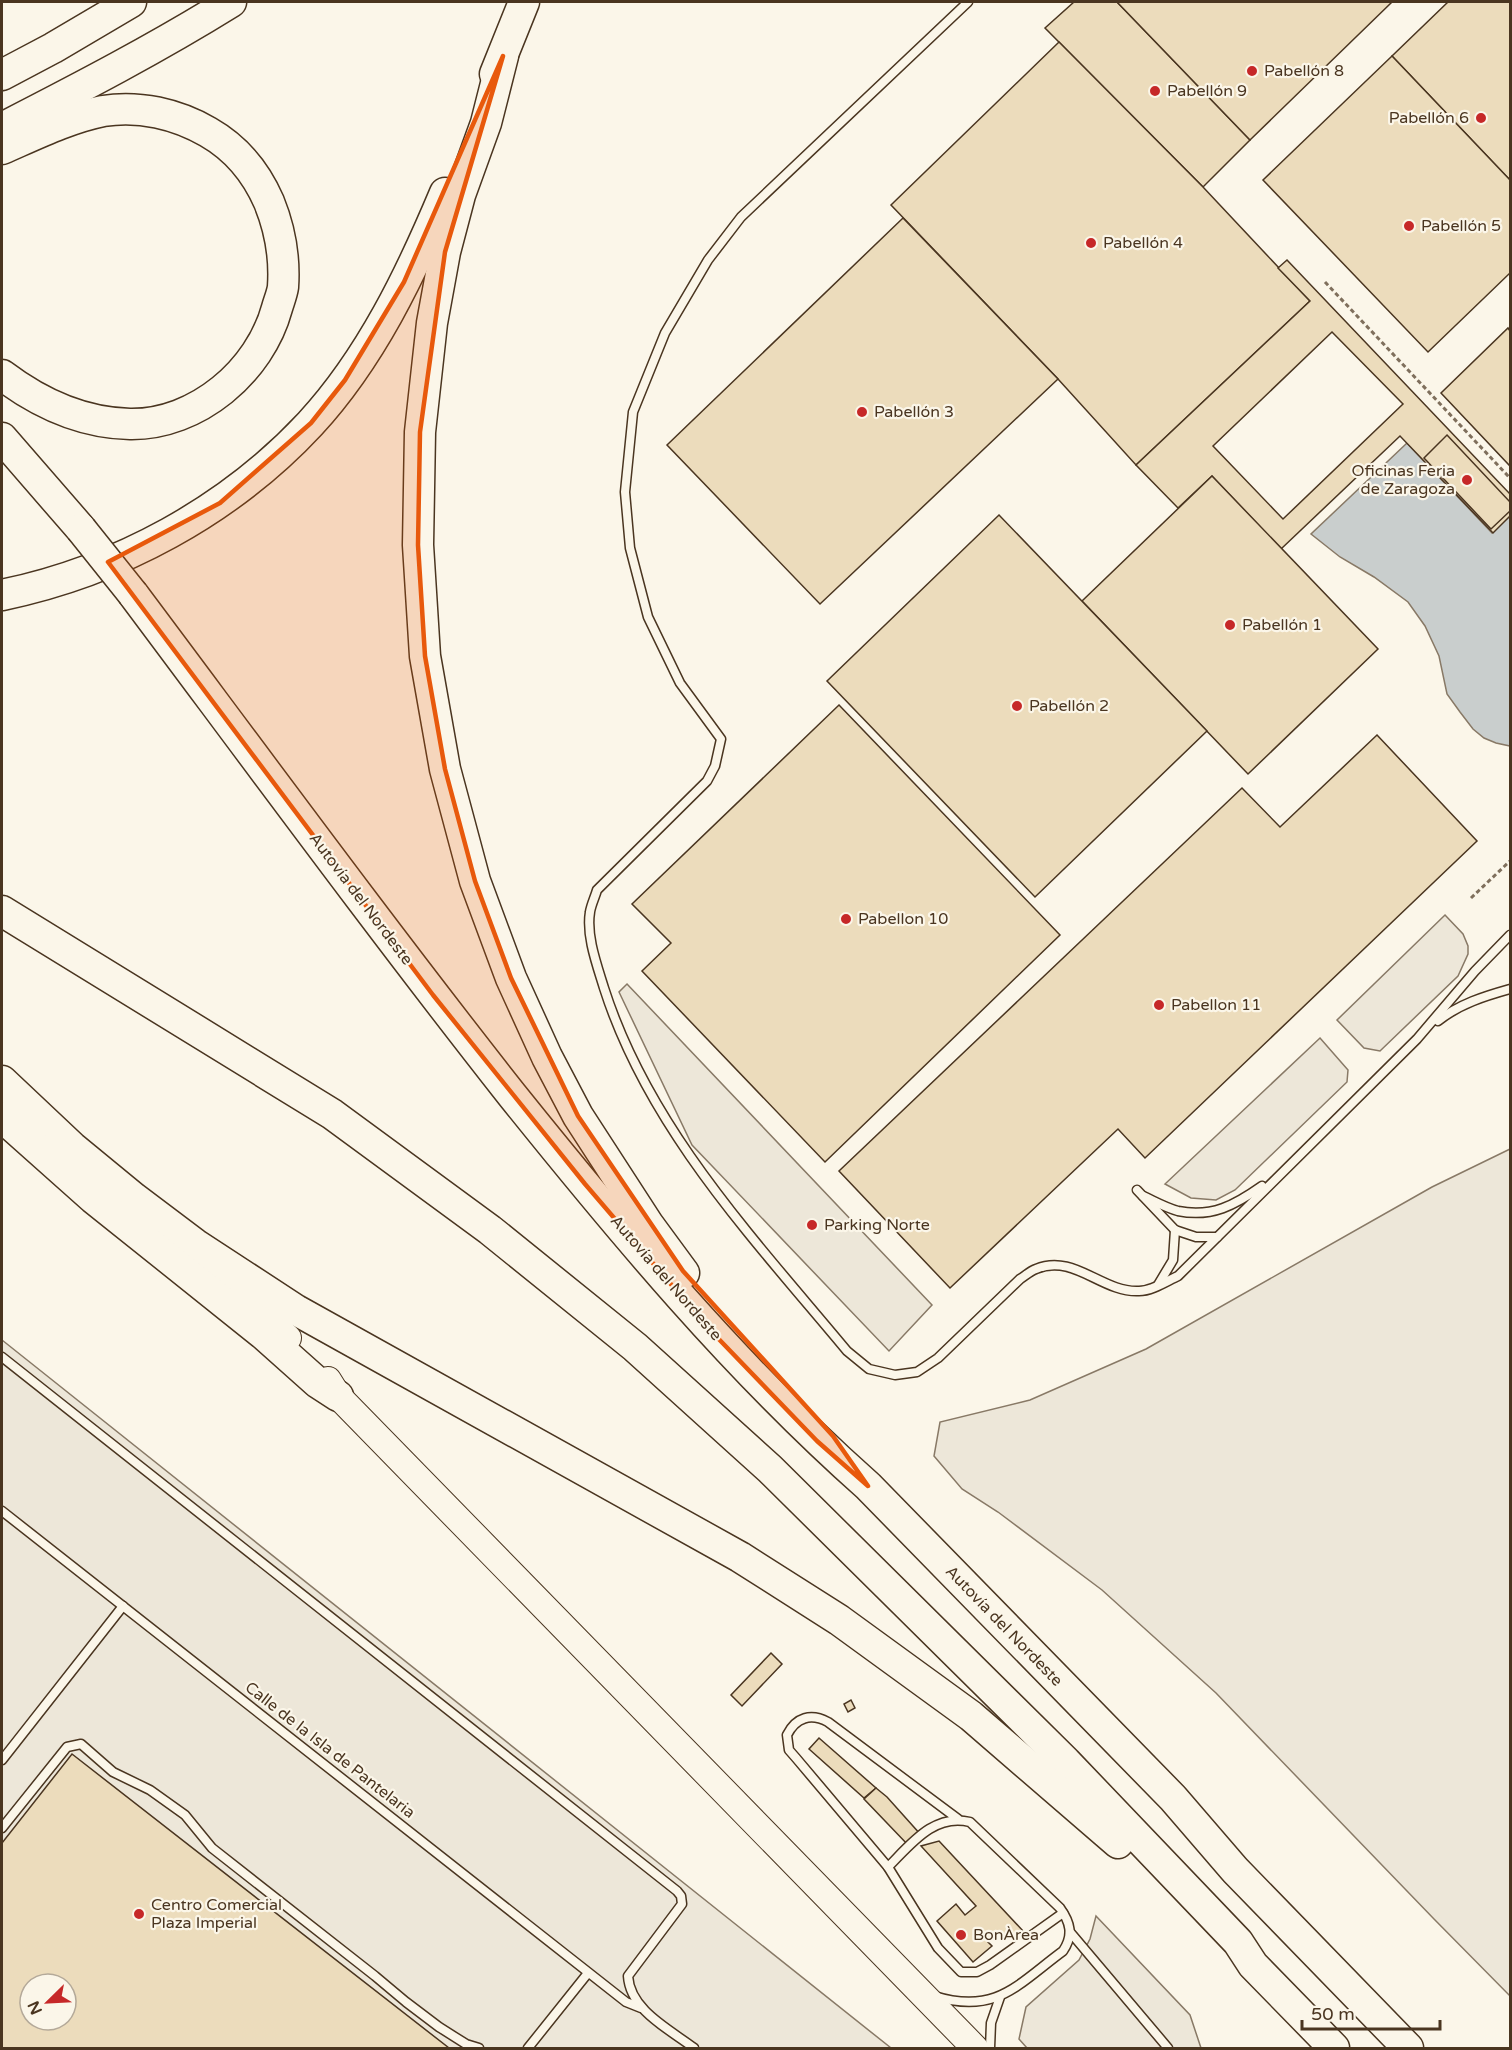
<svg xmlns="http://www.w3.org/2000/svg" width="1512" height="2050" viewBox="0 0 1512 2050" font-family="'Varela Round',sans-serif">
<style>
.parking{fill:#ede7d9;stroke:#887966;stroke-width:1.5;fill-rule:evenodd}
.water{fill:#c9cecd;stroke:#887966;stroke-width:1.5}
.building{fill:#ecdcbc;stroke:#4a3520;stroke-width:1.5;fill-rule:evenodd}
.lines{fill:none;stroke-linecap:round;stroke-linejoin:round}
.service-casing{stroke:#4a3520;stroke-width:11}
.primary-casing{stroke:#4a3520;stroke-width:28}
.motorway-casing{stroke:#4a3520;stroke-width:33}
.path{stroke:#7f6f5c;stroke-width:3;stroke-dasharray:4.5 3;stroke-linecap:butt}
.service{stroke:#fbf6e9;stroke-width:8}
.primary{stroke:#fbf6e9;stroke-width:26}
.motorway{stroke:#fbf6e9;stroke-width:30}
.motorway-bridge-casing{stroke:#4a3520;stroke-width:33;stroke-linecap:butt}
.motorway-bridge{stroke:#fbf6e9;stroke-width:30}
.marked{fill:#e8590c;fill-opacity:0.2;stroke:#e8590c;stroke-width:4.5;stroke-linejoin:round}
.poi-dot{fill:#c62828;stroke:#fbf6e9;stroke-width:2}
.labels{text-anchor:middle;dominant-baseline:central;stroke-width:4.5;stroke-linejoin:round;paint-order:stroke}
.poi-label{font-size:16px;fill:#4a3520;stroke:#fbf6e9;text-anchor:start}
.street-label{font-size:16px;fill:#4a3520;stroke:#fbf6e9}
</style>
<rect width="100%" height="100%" fill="#fbf6e9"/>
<g class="parking">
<polygon points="1445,915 1463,934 1468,946 1468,954 1458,976 1380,1051 1364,1048 1337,1020"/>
<polygon points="627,984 932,1305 889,1351 692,1145 619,992"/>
<polygon points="1320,1038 1348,1070 1347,1082 1235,1190 1216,1200 1191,1198 1165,1184"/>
<polygon points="1510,1149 1510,1996 1434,1919 1216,1693 1102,1590 998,1512 962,1489 934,1456 940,1422 1030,1400 1146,1349 1432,1187"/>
<path d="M2 1340 891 2048H2ZM30 1984H66V2020H30Z"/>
<polygon points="1096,1916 1190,2015 1201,2048 1027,2048 1019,2039 1026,2007 1079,1960 1090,1939"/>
</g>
<polygon class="water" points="1407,443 1492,533 1510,516 1510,746 1496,743 1484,738 1473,729 1460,712 1447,694 1439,656 1425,626 1408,602 1374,577 1340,557 1311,534"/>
<g class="building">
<polygon points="1074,2 1117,2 1250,140 1203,187 1045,28"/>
<polygon points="1117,2 1392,2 1250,140"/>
<polygon points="1448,2 1510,2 1510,180 1392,56"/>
<polygon points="1059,42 1203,187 1310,301 1136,465 1058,379 891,205"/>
<polygon points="1392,56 1510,180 1510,273 1428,352 1263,180"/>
<polygon points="903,218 1058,379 820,604 667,445"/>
<path d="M1287 260 1510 494V516L1493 533 1400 436 1281 549 1212 476 1178 508 1136 465 1310 301 1278 268ZM1332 332 1403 404 1283 519 1213 446Z"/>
<polygon points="1508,328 1510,331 1510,466 1441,393"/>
<polygon points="1447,435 1510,502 1510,511 1491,529 1424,458"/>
<polygon points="1212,476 1378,649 1248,774 1082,601"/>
<polygon points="999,515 1207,731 1035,897 827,681"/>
<polygon points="839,705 1060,935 825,1162 642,971 671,943 632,904"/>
<polygon points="1377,735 1477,841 1145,1158 1118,1129 950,1288 839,1171 1242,788 1280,827"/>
<polygon points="771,1653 782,1664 742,1706 731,1695"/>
<polygon points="851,1700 855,1708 848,1712 844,1704"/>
<polygon points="819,1738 876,1788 864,1798 809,1749"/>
<path d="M72 1754 449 2048H2V1843ZM30 1984H66V2020H30Z"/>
<polygon points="876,1788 887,1797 921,1835 909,1846 864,1799"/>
<polygon points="939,1841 1024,1932 1004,1937 1000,1933 988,1942 992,1946 973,1962 937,1921 956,1904 965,1915 976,1906 921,1846"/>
</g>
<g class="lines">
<defs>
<g id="service">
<path d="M968 2 741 217 708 260 665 333 633 412 625 492 630 548 648 617 680 683 721 739 715 766 707 781 597 890C595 897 591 905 590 912 586 936 597 965 604 988 649 1129 754 1239 847 1351L869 1369 895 1375 917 1372 938 1358 1020 1279C1025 1276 1030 1271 1036 1269 1074 1253 1102 1293 1139 1291 1152 1291 1167 1281 1178 1276L1417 1039 1475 971 1510 935"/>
<path d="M1438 1021C1459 1004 1485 996 1510 989"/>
<polyline points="1137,1190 1175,1230 1196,1237 1217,1237"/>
<path d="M1143 1196C1154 1201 1166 1208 1178 1211 1212 1218 1235 1205 1262 1186"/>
<polyline points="1158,1285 1173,1260 1175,1230"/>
<path d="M2 1357 677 1891 681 1896 682 1904 628 1976C630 2010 669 2029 694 2048"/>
<polyline points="2,1511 626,2002 641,2008"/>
<polyline points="2,1760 123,1606"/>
<path d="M958 1819 828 1722C811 1713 796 1717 787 1735L789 1750 796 1758 888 1867 938 1948 961 1972H977L990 1965 1063 1913"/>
<polyline points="2,1828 67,1747 81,1744 113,1772 150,1790 185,1815 212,1848 375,1976 406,2002 439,2027 466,2044 479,2048"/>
<path d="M888 1867C911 1844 934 1813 970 1822L1060 1908C1070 1922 1074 1935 1063 1951 1017 1985 996 2015 934 1996"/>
<polyline points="1070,1932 1168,2048"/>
<polyline points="528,2048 588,1973"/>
<polyline points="990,2048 991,2023 1000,1997"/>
</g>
<g id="primary">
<polyline points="212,1263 227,1281 288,1338"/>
<polyline points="328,1380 338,1396 975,2048"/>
</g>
<g id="motorway">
<polyline points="503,56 486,123 460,195 445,252 432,323 420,432 418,545 425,656 445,769 475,881 511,978 547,1057 578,1116 648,1224 684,1273"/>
<polyline points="495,74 524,2"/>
<polyline points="2,75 53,48 131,2"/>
<path d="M2 128C80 88 157 48 231 2"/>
<path d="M2 149C34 135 68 118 103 111 139 105 177 114 208 132 236 148 256 172 269 202 280 229 285 258 283 287 282 294 279 301 277 308 260 371 197 425 130 424 82 423 39 403 2 375"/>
<polyline points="2,438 81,529"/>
<path d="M133 594C258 761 382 930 512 1095 622 1232 736 1369 868 1486L1173 1798 1235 1870 1408 2048"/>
<path d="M2 595C118 571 229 511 310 424 371 358 411 274 445 193"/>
<polyline points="2,911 332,1114 490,1230 635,1347 770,1469 1066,1762 1238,1942 1253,1965 1334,2048"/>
<polyline points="2,1081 72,1147 134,1198 195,1244 296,1310 740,1557 839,1620 971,1716 1118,1843"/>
<polyline points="2,1117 93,1198 263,1334 318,1383 338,1396"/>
</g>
</defs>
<use href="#service" class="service-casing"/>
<use href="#primary" class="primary-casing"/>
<use href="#motorway" class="motorway-casing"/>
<g class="path">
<polyline points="1325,282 1510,478"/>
<polyline points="1471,898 1510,861"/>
</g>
<use href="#service" class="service"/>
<use href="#primary" class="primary"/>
<use href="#motorway" class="motorway"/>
<defs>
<polyline id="motorway-bridge" points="81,529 133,594"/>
</defs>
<use href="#motorway-bridge" class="motorway-bridge-casing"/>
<use href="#motorway-bridge" class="motorway-bridge"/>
</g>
<path class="marked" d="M503 56 445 252 420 432 418 545 425 656 445 769 475 881 511 978 578 1116 683 1271 833 1436 868 1486 817 1441 711 1331 585 1184 433 995 108 562 220 503 311 423 345 380 404 282Z"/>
<g class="poi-dot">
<circle cx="1252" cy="71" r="6"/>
<circle cx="1155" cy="91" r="6"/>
<circle cx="1481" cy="118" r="6"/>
<circle cx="1409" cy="226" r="6"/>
<circle cx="1091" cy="243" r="6"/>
<circle cx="862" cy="412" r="6"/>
<circle cx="1467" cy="480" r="6"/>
<circle cx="1230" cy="625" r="6"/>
<circle cx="1017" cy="706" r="6"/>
<circle cx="846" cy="919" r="6"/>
<circle cx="1159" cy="1005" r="6"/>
<circle cx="812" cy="1225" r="6"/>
<circle cx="139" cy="1914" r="6"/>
<circle cx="961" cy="1935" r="6"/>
</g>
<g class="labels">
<g class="poi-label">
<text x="1264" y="71">Pabellón 8</text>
<text x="1167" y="91">Pabellón 9</text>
<text x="1469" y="118" text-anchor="end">Pabellón 6</text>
<text x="1421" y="226">Pabellón 5</text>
<text x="1103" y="243">Pabellón 4</text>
<text x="874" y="412">Pabellón 3</text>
<text x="1455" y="471" text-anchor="end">Oficinas Feria<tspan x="1455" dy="18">de Zaragoza</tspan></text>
<text x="1242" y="625">Pabellón 1</text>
<text x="1029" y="706">Pabellón 2</text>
<text x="858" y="919">Pabellon 10</text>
<text x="1171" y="1005">Pabellon 11</text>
<text x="824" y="1225">Parking Norte</text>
<text x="151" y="1905">Centro Comercial<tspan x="151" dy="18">Plaza Imperial</tspan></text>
<text x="973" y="1935">BonÀrea</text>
</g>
<g class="street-label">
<text transform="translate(361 899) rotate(53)">Autovía del Nordeste</text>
<text transform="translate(666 1278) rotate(49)">Autovía del Nordeste</text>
<text transform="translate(1004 1626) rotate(46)">Autovía del Nordeste</text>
<text transform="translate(330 1750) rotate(38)">Calle de la Isla de Pantelaria</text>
</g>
</g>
<rect width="1512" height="2050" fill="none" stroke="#4a3520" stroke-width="6"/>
<g transform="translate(48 2002) rotate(246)"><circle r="28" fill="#fbf6e9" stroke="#b4a999" stroke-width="1.5"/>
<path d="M0-4.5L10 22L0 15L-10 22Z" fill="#c62828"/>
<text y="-9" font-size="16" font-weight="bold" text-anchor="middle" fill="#4a3520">N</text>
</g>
<path d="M1302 2020v9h138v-9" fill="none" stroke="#4a3520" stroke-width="3"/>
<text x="1311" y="2020" font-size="18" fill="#4a3520" stroke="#fbf6e9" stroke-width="4.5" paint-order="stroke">50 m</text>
</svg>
